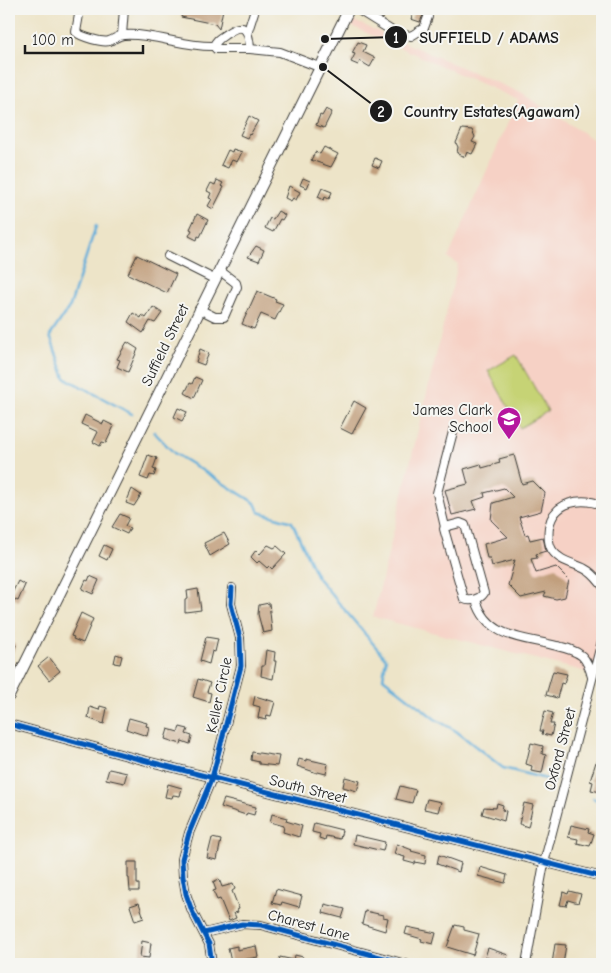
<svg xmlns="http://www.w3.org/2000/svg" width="611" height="973" viewBox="0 0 611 973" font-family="'Comic Neue',sans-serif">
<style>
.built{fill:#f6d1c5}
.green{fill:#c6d375;stroke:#717848}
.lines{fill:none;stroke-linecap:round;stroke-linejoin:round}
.stream{stroke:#61aeda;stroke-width:2.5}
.building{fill:#c19f7d}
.minor-casing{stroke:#3b3a36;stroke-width:10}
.major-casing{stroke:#3b3a36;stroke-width:12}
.minor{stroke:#fff;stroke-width:8}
.major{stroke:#fff;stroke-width:10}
.cycleway-casing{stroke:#f6f6f2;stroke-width:8}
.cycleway{stroke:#0057b8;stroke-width:5}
.labels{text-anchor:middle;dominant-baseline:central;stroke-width:4;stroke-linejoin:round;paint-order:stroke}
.street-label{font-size:15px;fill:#1c1c1c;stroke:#f6f6f2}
.poi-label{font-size:15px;fill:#1c1c1c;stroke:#f6f6f2;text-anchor:end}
.leader{fill:none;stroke:#1c1c1c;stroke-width:2}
.callout-dot{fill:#1c1c1c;stroke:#f6f6f2;stroke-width:2}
.mark-label{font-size:15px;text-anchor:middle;font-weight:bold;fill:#fff}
.callout-label{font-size:16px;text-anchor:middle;font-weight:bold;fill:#1c1c1c;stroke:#f6f6f2;stroke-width:4;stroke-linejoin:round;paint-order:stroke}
</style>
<rect width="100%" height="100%" fill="#f6f6f2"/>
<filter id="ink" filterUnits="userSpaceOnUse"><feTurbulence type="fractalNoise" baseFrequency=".02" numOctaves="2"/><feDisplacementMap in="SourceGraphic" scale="10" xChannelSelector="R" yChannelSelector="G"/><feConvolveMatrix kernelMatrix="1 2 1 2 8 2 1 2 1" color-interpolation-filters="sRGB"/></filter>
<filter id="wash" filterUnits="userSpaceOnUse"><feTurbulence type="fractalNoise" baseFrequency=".0096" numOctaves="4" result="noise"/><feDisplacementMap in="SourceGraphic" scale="20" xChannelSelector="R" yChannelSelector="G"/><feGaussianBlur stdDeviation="1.12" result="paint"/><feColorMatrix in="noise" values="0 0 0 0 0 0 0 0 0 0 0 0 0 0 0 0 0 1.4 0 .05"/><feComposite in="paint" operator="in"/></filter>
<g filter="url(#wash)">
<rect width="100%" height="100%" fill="#ede4c8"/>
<polygon class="built" points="354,21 521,93 602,145 602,676 373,617 458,264 448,258 518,100 351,26"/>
<polygon class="green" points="516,355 548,411 520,428 488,371"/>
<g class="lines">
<g class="stream">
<polyline points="96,226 70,306 50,336 65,378 132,414"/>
<polyline points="154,432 174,453 255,503 259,512 292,522 317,577 386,659 383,678 435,719 456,731 503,768 554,781"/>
<polyline points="593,798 602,803"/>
</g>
</g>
<g id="blocks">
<g class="building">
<polygon points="183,9 223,9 219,29 215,24 181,17"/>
<polygon points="373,9 387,9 383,19 372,12"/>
<polygon points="415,9 424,13 420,22 411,19"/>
<polygon points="358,42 366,45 363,52 375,58 370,67 360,61 358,65 351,62 355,54 352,53"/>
<polygon points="326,109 332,112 324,128 316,125 320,115 322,116"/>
<polygon points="249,116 258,121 250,135 249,134 247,138 240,135"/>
<polygon points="462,129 472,130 475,137 472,142 477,144 472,154 467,152 465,157 457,153 458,147 456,143"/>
<polygon points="324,147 338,154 331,167 311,160 315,152 320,154"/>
<polygon points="233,149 242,152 237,162 232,160 228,168 221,165 228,150 232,152"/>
<polygon points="375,158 382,161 379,168 372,165"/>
<polygon points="303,178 310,181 307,188 300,185"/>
<polygon points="217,180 223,183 221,186 224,187 213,209 208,206 212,199 209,198 211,193 207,191 211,183 215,185"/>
<polygon points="289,186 300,192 296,200 293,198 291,201 285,198"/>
<polygon points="322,188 332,192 329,199 325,197 324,200 318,197"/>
<polygon points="278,211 285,215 282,220 280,219 273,232 265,228 270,218 273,219"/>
<polygon points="197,214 208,220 200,237 198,236 197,240 189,236 192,230 190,229"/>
<polygon points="256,246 264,250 259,261 248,257"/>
<polygon points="137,255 176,274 167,293 128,274"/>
<polygon points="257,291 276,299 275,301 283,304 275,320 261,314 254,329 242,324"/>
<polygon points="153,307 162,313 155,323 150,321 143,333 128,322 133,313 141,318 142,315 146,318"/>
<polygon points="127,342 138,349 128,372 117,367 120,360 117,359"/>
<polygon points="200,349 209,353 204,365 196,362"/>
<polygon points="195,377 202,380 194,398 185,393 190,383 192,384"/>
<polygon points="354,401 366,408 352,434 340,428"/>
<polygon points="178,408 187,412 182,421 174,417"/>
<polygon points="85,415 103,424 104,421 114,426 106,443 102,442 100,446 93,442 98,432 81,424"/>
<polygon points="148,455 157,458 153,469 156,470 154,476 150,475 148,480 140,477"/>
<polygon points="514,455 522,484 533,481 545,493 541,511 519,517 525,535 528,534 530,540 543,537 546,551 536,554 537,558 531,559 536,573 556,567 569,580 565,597 556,599 544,596 546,592 521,598 508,585 515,560 492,566 490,558 487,558 484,544 508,537 491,520 493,503 513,497 504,488 484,493 485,497 473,501 476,509 452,515 445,490 468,484 464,469 481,464 482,468 500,463 499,459"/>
<polygon points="132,489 141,495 134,506 126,503"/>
<polygon points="120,514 129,518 125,526 130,528 127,534 112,527"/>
<polygon points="224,533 230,544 210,556 204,543"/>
<polygon points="104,545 112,549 107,560 99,556"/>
<polygon points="268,545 274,548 277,546 286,554 272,569 269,566 267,568 259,561 257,563 251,557 256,550 260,554"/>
<polygon points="90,576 99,580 93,594 82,589 86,580 88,581"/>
<polygon points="18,581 25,585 18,601 10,597"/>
<polygon points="198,589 201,610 185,612 185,600 188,599 187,591"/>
<polygon points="269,603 272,631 263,633 258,614 259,605"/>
<polygon points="81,613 93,619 83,643 73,639 74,637 71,636"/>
<polygon points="206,637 218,639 215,652 212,651 209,664 200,661"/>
<polygon points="9,642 16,645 9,661"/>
<polygon points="266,650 275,652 274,661 276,661 273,679 261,676 262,666 264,666"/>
<polygon points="116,654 122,656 120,664 114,663"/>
<polygon points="49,657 60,671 49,680 38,666"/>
<polygon points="553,671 567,674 564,684 561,683 557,698 546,695"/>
<polygon points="198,679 210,683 207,692 211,693 209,702 193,697"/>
<polygon points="255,696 275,702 271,716 267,715 266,720 258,718 260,707 253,705"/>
<polygon points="100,706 107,708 104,724 88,718 90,707 99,710"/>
<polygon points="545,711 553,713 550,724 554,724 551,736 542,734 543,731 540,731"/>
<polygon points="129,718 147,723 146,726 149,727 147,736 126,729"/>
<polygon points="180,727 188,729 186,734 192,736 190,744 182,741 181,744 165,739 168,729 178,732"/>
<polygon points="531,743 543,746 542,754 546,755 542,773 531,771 532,766 526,764"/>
<polygon points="252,752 279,756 277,766 259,764 259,762 251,760"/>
<polygon points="299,759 306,761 306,759 328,764 326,774 318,772 317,773 297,766"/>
<polygon points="596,762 602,764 601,792 591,790 593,782 590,781"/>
<polygon points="109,769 127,773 124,783 106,779"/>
<polygon points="345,777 360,781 357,791 343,787"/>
<polygon points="168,784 182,788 180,796 173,795 172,798 165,797"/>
<polygon points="400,786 416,790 412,803 396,799"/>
<polygon points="224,799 256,807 254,815 247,813 246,815 221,807"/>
<polygon points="427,799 441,802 438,812 424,809"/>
<polygon points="497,803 503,805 502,810 506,811 504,821 482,814 484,807 496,808"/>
<polygon points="524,803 533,805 528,827 519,824"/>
<polygon points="272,814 287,818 286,821 302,826 299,837 283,832 284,826 270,822"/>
<polygon points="314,823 342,830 340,839 326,836 325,840 319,838 320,834 312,832"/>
<polygon points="571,825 589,829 588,832 594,834 590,846 577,843 578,839 568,837"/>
<polygon points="355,835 385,842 383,851 353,844"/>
<polygon points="212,838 221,840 217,860 207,858"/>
<polygon points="397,844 412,850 411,851 426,855 425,864 415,862 415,864 404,861 405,857 394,854"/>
<polygon points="439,855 461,863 459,872 437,864"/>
<polygon points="128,862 137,862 137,884 139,884 139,891 130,891 129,878 128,878"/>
<polygon points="480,867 507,875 505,883 478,876"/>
<polygon points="219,879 222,887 233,884 235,889 232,891 239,909 237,910 238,912 234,913 236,918 229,921 220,899 217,900 213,891 216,890 213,882"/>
<polygon points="276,889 302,896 299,907 282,902 281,905 272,903"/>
<polygon points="569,891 581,894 578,903 568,900 566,906 560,905 563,892 568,894"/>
<polygon points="139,903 144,918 135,921 130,906"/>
<polygon points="325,904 345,909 342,918 323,913"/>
<polygon points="365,911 383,915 383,917 388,918 385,931 362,924"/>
<polygon points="455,925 464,927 464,930 479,934 473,955 447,947"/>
<polygon points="407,927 436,933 433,944 421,941 422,939 405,934"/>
<polygon points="142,941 151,943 149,958 140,957"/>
<polygon points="555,944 566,945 563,964 552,964"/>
<polygon points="237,946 237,950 256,946 258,957 231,962 228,948"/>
<polygon points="488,948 508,955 505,964 485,957"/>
<polygon points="295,955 303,957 301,964 278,964 280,957 294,960"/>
</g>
</g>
</g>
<g filter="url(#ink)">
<use href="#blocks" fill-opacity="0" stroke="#3b3a36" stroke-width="1"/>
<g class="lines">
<defs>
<g id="minor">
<path d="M80 9 76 32C81 37 103 43 109 41 114 40 118 35 124 35 154 33 183 47 214 46L216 49H250C249 29 244 21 226 34 220 38 216 40 214 46"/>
<polyline points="357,9 397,34 411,36 424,28 428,17"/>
<polyline points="248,31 255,9"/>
<polyline points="122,35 124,9"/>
<polyline points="250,49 280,52 319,67"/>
<polyline points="168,256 214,279"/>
<polyline points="199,309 215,317 224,317 237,287 236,283 219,270"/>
<path d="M602 505C581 497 554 501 549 527 548 535 548 543 552 550 560 562 574 563 585 569 593 573 597 579 602 585"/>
<path d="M460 523 465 525 484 593C480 599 471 602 464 599L444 529 445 527Z"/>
<polyline points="445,527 437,493 454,428"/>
<path d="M476 600C488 639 522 637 557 646 566 648 575 650 582 656 588 662 590 669 592 677"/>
<polyline points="9,724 131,757 602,877"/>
<polyline points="204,933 242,924 261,925 406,964"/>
<polyline points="212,964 209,944 192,911 186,894 183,877 182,859 189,833 212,778 241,666 240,638 231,604 232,588"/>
<polyline points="526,964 544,863 602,641"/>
</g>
<polyline id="major" points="9,696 349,9"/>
</defs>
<use href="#minor" class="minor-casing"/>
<use href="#major" class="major-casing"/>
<use href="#minor" class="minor"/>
<use href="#major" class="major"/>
<defs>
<g id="cycleway">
<polyline points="9,724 131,757 602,877"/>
<polyline points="204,933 242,924 261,925 406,964"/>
<polyline points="212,964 209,944 192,911 186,894 183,877 182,859 189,833 212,778 241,666 240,638 231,604 232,588"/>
</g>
</defs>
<use href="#cycleway" class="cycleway-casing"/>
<use href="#cycleway" class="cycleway"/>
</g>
</g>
<defs>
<symbol id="school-pin" viewBox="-11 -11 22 30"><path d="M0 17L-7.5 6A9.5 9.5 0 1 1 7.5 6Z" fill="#b5179e" stroke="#f6f6f2"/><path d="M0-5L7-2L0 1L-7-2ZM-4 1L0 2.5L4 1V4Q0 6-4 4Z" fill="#fff"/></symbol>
</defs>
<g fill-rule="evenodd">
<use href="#school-pin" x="495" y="405" width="28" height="38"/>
</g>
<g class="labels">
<g class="street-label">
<text transform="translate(165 345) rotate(-64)">Suffield Street</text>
<text transform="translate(219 695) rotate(-78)">Keller Circle</text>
<text transform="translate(560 749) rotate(-75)">Oxford Street</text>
<text transform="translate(308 789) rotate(14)">South Street</text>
<text transform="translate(309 925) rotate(15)">Charest Lane</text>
</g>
<g class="poi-label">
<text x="492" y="410">James Clark<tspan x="492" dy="17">School</tspan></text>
</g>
</g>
<path class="leader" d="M325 39L396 37M323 67L381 111"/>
<g class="callout-dot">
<circle cx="325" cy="39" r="5"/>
<circle cx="323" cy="67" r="5"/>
<circle cx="396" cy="37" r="12"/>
<circle cx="381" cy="111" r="12"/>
</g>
<g class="mark-label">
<text x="396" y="43">1</text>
<text x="381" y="117">2</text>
</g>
<g class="callout-label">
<text x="489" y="43">SUFFIELD / ADAMS</text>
<text x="492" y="117">Country Estates(Agawam)</text>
</g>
<rect width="611" height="973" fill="none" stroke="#f6f6f2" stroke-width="30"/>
<path d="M25 45v8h118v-8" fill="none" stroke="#1c1c1c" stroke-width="2.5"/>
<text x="32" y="45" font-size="15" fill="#1c1c1c" stroke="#f6f6f2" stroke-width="4" paint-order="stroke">100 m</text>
</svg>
